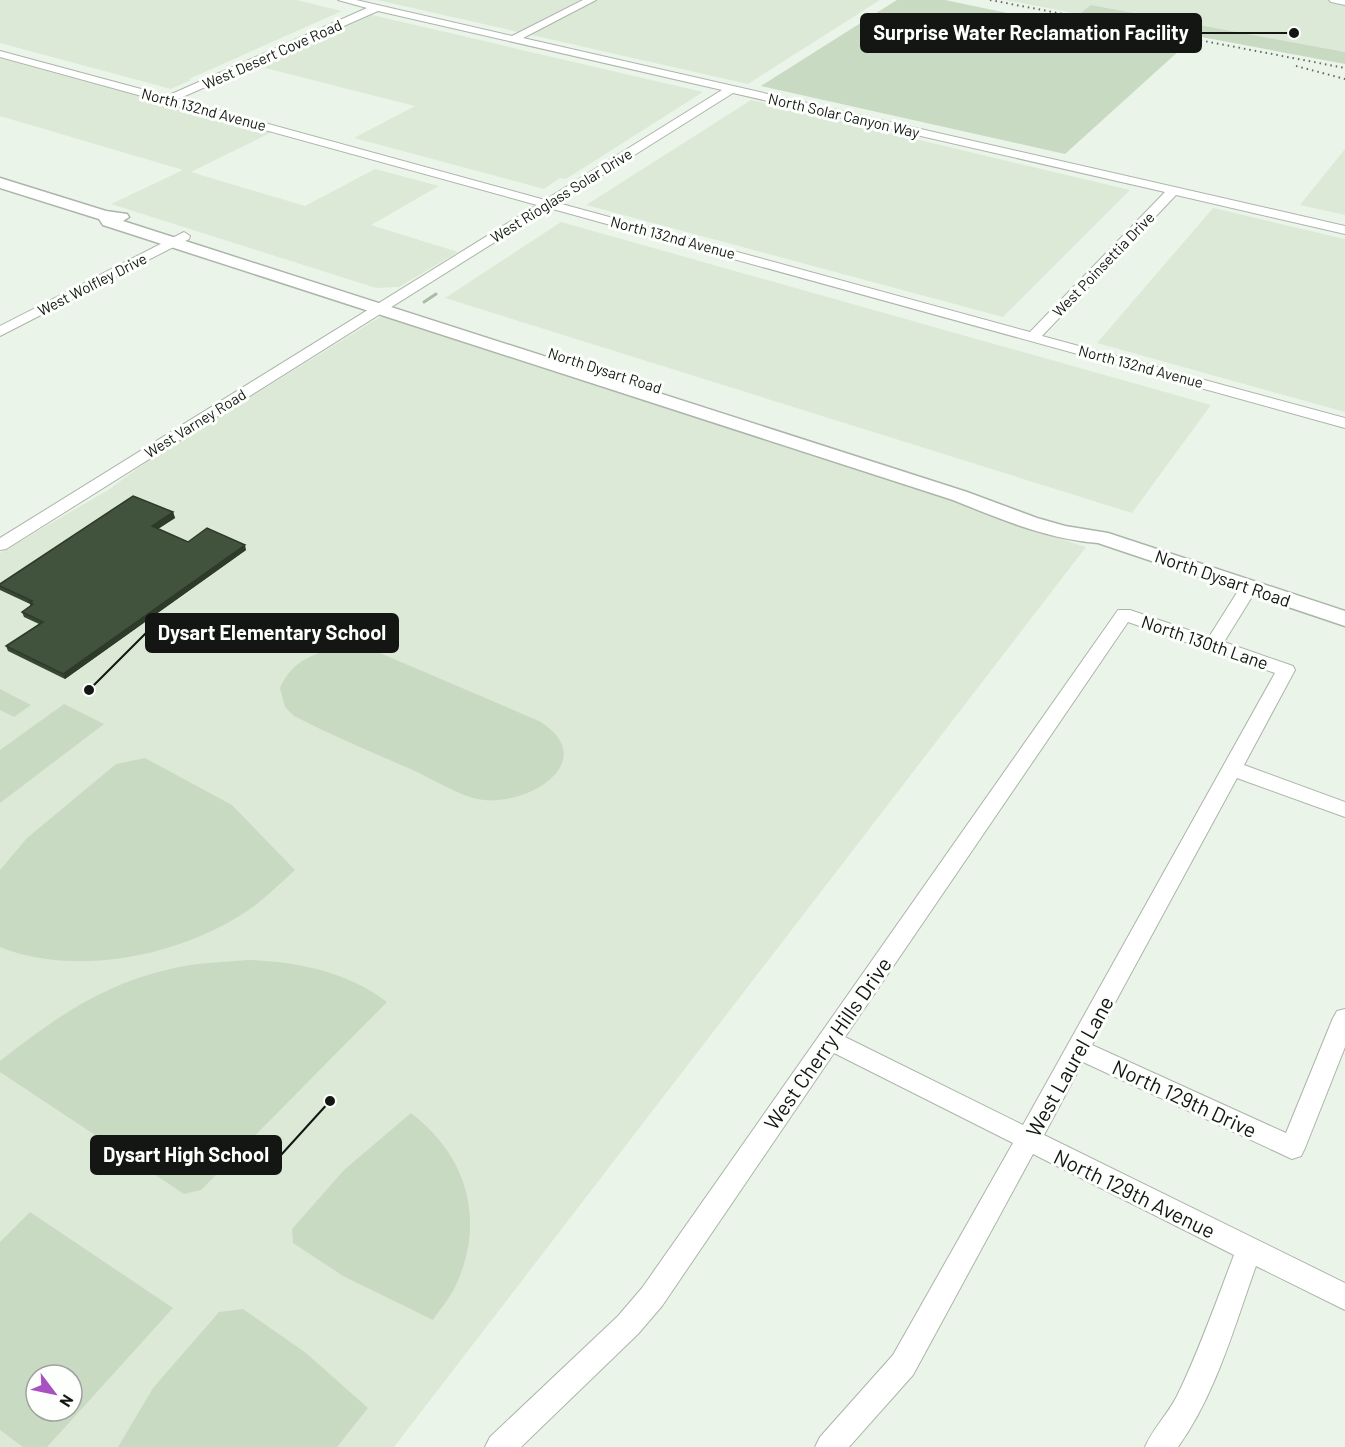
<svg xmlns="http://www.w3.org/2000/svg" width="1345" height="1447" viewBox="0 0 1345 1447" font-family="Barlow,sans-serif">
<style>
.built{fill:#dce9d7;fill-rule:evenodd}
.green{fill:#c9dac3;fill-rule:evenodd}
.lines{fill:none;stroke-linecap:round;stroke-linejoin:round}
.stream{stroke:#a9bda3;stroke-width:3}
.minor-casing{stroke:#acb5aa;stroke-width:2}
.major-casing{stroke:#acb5aa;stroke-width:3}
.minor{fill:#fff;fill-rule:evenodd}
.major{fill:#fff;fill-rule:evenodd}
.rail{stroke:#636861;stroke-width:2;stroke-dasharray:1.5 4;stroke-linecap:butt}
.wall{fill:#384734}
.shaded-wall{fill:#2e3a2a}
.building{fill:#41533c;stroke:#2e3a2a;stroke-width:1.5}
.labels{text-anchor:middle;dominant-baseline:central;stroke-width:6;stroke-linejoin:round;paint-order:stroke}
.far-street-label{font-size:15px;fill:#131612;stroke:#fdfffd}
.street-label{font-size:18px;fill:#131612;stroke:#fdfffd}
.near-street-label{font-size:21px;fill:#131612;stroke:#fdfffd}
.leader{fill:none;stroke:#131612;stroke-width:2}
.callout-dot{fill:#131612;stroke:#fdfffd;stroke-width:2}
.callout{fill:#131612;stroke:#131612;stroke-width:2}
.callout-label{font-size:20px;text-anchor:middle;font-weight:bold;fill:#fff}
</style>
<rect width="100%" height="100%" fill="#ebf4e9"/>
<g class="built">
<polygon points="0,0 296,0 342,11 189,79 191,80 171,89 0,43"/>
<polygon points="377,0 880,0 748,84"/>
<polygon points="1005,0 1345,0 1345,52 1091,5 1079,14"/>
<polygon points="372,15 703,92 566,179 560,178 544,189 354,138 415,106 257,66"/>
<polygon points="0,58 272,132 191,172 305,206 375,169 439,186 371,225 458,252 399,287 376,288 111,204 183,170 0,116"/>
<polygon points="751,100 1130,190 1003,317 586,205"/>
<polygon points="1345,149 1345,215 1300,205"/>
<polygon points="1213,208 1345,239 1345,412 1097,343"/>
<polygon points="561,222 1211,405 1132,513 445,298"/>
<path d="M380 317H388L951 499 989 516 1086 547 394 1447H0V553L108 490 149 460ZM36 1375H72V1411H36Z"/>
</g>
<g class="green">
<polygon points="897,0 945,0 1181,49 1065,154 761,86"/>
<polygon points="1091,5 1345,52 1345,64 1079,14"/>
<path d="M344 647 373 650 539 721C606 762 521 812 473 798 455 793 432 779 415 771 374 753 333 736 294 716L285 707 280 688C292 660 316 652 344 647Z"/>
<polygon points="0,689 31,705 14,717 0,710"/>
<polygon points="64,704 104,724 0,803 0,750"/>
<path d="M145 758 232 805 295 870C282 882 270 893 257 904 190 954 79 979 0 947V870L27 838 116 764Z"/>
<path d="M248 960C295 961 349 972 387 1002L201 1190 184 1194 0 1072V1061C53 1019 103 984 170 969 195 963 222 962 248 960Z"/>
<path d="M411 1113C467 1156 486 1219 456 1285 450 1298 441 1308 433 1320L343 1276 293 1243 292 1229 344 1170Z"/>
<path d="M30 1212 173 1308 47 1447H23L0 1430V1242ZM36 1375H72V1411H36Z"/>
<polygon points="243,1309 306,1353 368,1408 337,1447 118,1447 153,1388 219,1312"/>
</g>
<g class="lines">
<polyline class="stream" points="424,302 436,294"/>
<defs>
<g id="minor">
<path d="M338 0H356L512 36 583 0H596L523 38 1345 226V234L1176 195 1042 336 1345 418V428L549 208 6 549 0 550V538L537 205 0 57V51L167 96 367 8ZM378 11 722 90 545 200 178 99ZM733 93 1165 192 1030 332 558 203Z"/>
<polygon points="1329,0 1345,0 1345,5 1331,2"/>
<polygon points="184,232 190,236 189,239 0,336 0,326"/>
<path d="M1249 582 1255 583 1258 587 1224 642 1293 666 1295 670 1244 765 1345 802V817L1237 778 1092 1045 1286 1133 1333 1018 1337 1011 1345 1009V1047L1305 1148 1301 1156 1292 1159 1083 1062 1044 1135 1345 1283V1310L1256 1266C1234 1327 1216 1394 1178 1447H1145C1153 1428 1168 1414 1177 1396 1199 1351 1216 1302 1234 1255L1033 1154 913 1375 849 1447H815L820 1437 893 1355 1013 1143 834 1053 662 1306 638 1334 521 1447H485L490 1437 618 1316 642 1288 1118 610H1130L1209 637 1243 583ZM1128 622 1275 673 1023 1125 845 1037Z"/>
</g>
<path id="major" d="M0 178 106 211 127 214 129 217 123 221 967 492 1037 518 1065 526 1108 533 1345 611V626L1098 543C1047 539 1000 519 953 500L103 225 99 219 0 188Z"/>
</defs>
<use href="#minor" class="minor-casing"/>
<use href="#major" class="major-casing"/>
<use href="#minor" class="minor"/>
<use href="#major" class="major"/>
<g class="rail">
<polyline points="990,0 1345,68"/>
<polyline points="1296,66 1345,79"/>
</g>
</g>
<polygon class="wall" points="173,512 175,518 158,529 188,542 246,550 65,679 8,651 6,646 39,624 24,617 22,612 30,606 30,604 0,590 0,584"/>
<g class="shaded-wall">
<polygon points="173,512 175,518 153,532 152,526"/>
<polygon points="245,545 246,550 65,679 63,674"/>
</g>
<polygon class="building" points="133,496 173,512 152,526 188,542 207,528 245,545 63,674 6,646 43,622 22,612 33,604 29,602 32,601 0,586 0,584"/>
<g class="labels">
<g class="far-street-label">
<text transform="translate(272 54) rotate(-24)">West Desert Cove Road</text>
<text transform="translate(204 109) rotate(15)">North 132nd Avenue</text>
<text transform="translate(844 115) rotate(13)">North Solar Canyon Way</text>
<text transform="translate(561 195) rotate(-32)">West Rioglass Solar Drive</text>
<text transform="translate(673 237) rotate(15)">North 132nd Avenue</text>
<text transform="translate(1103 264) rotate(-46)">West Poinsettia Drive</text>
<text transform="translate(92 284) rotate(-27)">West Wolfley Drive</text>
<text transform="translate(1141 366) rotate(15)">North 132nd Avenue</text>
<text transform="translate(605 370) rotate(18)">North Dysart Road</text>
<text transform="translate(195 423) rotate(-32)">West Varney Road</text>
</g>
<g class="street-label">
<text transform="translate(1223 578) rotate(19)">North Dysart Road</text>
<text transform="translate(1205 642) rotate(19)">North 130th Lane</text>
</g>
<g class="near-street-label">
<text transform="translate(827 1043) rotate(-55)">West Cherry Hills Drive</text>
<text transform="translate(1069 1066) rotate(-61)">West Laurel Lane</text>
<text transform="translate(1185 1098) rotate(25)">North 129th Drive</text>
<text transform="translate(1135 1193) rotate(26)">North 129th Avenue</text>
</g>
</g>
<path class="leader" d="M1294 33L1201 33M89 690L146 633M330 1101L281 1155"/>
<g class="callout-dot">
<circle cx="1294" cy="33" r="6"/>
<circle cx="89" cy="690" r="6"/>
<circle cx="330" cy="1101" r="6"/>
</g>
<g class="callout">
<rect x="861" y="14" width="340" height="38" rx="6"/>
<rect x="146" y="614" width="252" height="38" rx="6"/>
<rect x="91" y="1136" width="190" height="38" rx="6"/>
</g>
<g class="callout-label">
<text x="1031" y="40">Surprise Water Reclamation Facility</text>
<text x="272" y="640">Dysart Elementary School</text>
<text x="186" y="1162">Dysart High School</text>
</g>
<g transform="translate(54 1393) rotate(122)"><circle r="28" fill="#fdfffd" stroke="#9fa29f" stroke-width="1.5"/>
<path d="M0-4.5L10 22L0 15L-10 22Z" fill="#a852c1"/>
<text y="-9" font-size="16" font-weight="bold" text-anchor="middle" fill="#131612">N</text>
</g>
</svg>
